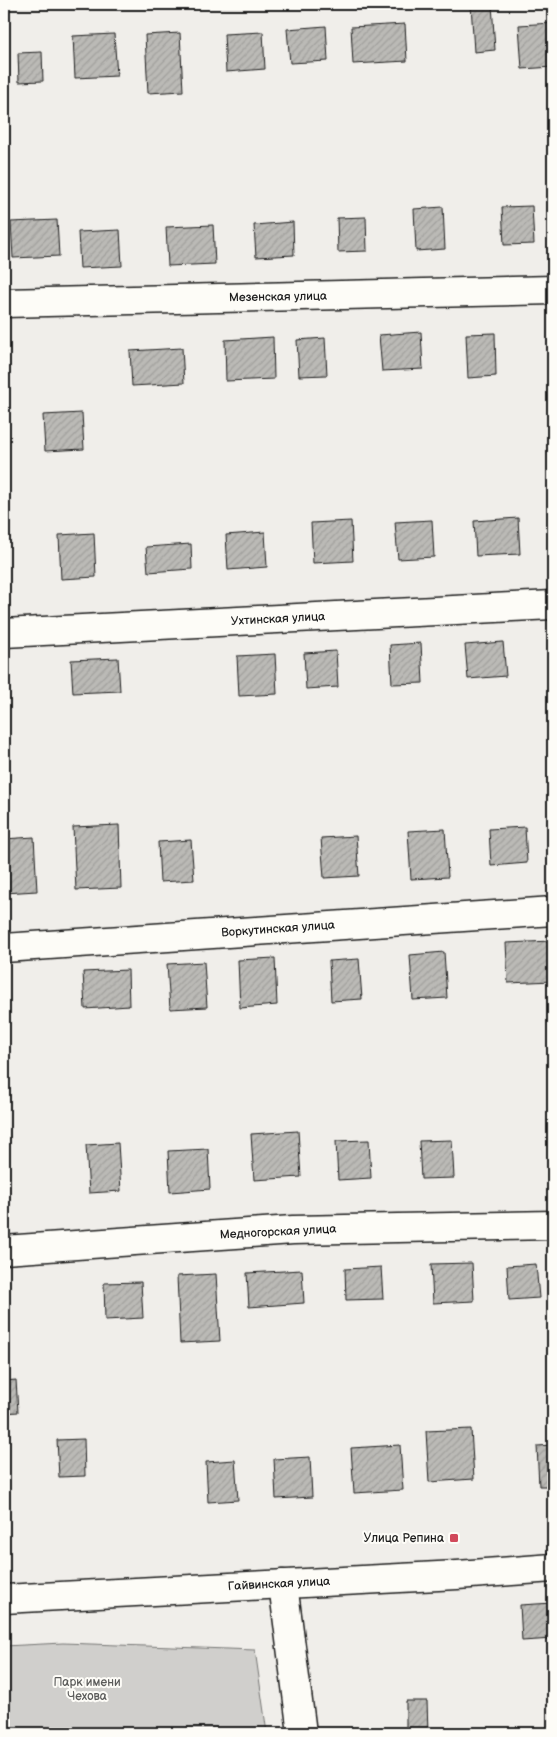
<svg xmlns="http://www.w3.org/2000/svg" width="557" height="1737" viewBox="0 0 557 1737" font-family="'Balsamiq Sans',sans-serif">
<style>
.green{fill:#d0cfcc;stroke:#767674}
.building{fill:url(#building-hatch);stroke:#1c1c1c}
.lines{fill:none;stroke-linecap:round;stroke-linejoin:round}
.street-casing{stroke:#1c1c1c;stroke-width:31}
.secondary-casing{stroke:#1c1c1c;stroke-width:31}
.street{stroke:#fdfcf7;stroke-width:28}
.secondary{stroke:#fdfcf7;stroke-width:28}
.poi-dot{fill:#d1495b;stroke:#fdfcf7;stroke-width:2}
.labels{text-anchor:middle;dominant-baseline:central;stroke-width:4;stroke-linejoin:round;paint-order:stroke}
.street-label{font-size:12px;fill:#1c1c1c;stroke:#fdfcf7}
.poi-label{font-size:12px;fill:#1c1c1c;stroke:#fdfcf7;text-anchor:end}
.park-label{font-size:12px;fill:#5b5b5a;stroke:#fdfcf7}
</style>
<defs>
<pattern id="building-hatch" width="6" height="6" patternUnits="userSpaceOnUse" patternTransform="scale(1.25)"><rect width="6" height="6" fill="#bbbab6"/><path d="M-1 1l2-2M0 6l6-6M5 7l2-2" fill="none" stroke="#a09f9c"/></pattern>
</defs>
<rect width="100%" height="100%" fill="#f0eeea"/>
<filter id="ink" filterUnits="userSpaceOnUse"><feTurbulence type="fractalNoise" baseFrequency=".02" numOctaves="2"/><feDisplacementMap in="SourceGraphic" scale="10" xChannelSelector="R" yChannelSelector="G"/><feConvolveMatrix kernelMatrix="1 2 1 2 8 2 1 2 1" color-interpolation-filters="sRGB"/></filter>
<g filter="url(#ink)">
<polygon class="green" points="63,1643 255,1650 267,1733 4,1733 4,1646"/>
<g class="building">
<polygon points="471,4 492,4 495,50 474,52"/>
<polygon points="553,23 553,67 522,69 519,25"/>
<polygon points="405,24 407,61 353,64 351,27"/>
<polygon points="326,26 328,61 290,63 287,29"/>
<polygon points="263,32 265,69 226,72 224,34"/>
<polygon points="180,33 183,91 148,93 145,35"/>
<polygon points="114,34 117,76 75,78 73,36"/>
<polygon points="42,52 43,81 19,82 18,53"/>
<polygon points="532,206 534,244 504,245 502,207"/>
<polygon points="443,207 445,249 416,251 414,209"/>
<polygon points="366,217 367,251 338,252 337,218"/>
<polygon points="57,220 59,256 13,258 11,222"/>
<polygon points="293,222 294,255 256,257 254,225"/>
<polygon points="213,225 215,264 168,266 166,227"/>
<polygon points="120,230 122,266 80,268 78,232"/>
<polygon points="421,332 423,369 382,371 379,335"/>
<polygon points="495,333 496,376 468,378 466,334"/>
<polygon points="273,337 274,379 226,381 225,340"/>
<polygon points="325,338 327,375 299,376 297,340"/>
<polygon points="182,348 184,383 132,386 130,351"/>
<polygon points="82,413 84,449 45,451 43,415"/>
<polygon points="518,518 520,554 476,556 474,521"/>
<polygon points="432,520 434,557 398,559 395,522"/>
<polygon points="351,521 353,561 313,563 311,523"/>
<polygon points="265,532 267,567 228,570 226,535"/>
<polygon points="94,533 96,577 61,579 59,535"/>
<polygon points="191,544 192,569 148,572 146,547"/>
<polygon points="503,642 506,676 468,679 465,645"/>
<polygon points="421,643 423,683 392,684 390,645"/>
<polygon points="336,651 338,687 306,689 304,653"/>
<polygon points="275,654 277,694 239,696 237,656"/>
<polygon points="118,658 120,691 73,693 71,660"/>
<polygon points="550,687 553,687 553,734"/>
<polygon points="119,825 121,888 76,890 73,827"/>
<polygon points="525,827 527,863 491,866 489,829"/>
<polygon points="445,829 448,877 411,879 408,831"/>
<polygon points="356,836 359,876 324,878 321,838"/>
<polygon points="34,837 37,891 4,893 4,839"/>
<polygon points="191,840 194,880 160,882 158,842"/>
<polygon points="552,941 553,981 508,983 506,943"/>
<polygon points="444,952 447,998 413,1000 410,955"/>
<polygon points="275,958 277,1005 240,1008 238,960"/>
<polygon points="359,959 362,999 331,1001 329,961"/>
<polygon points="204,962 207,1007 170,1009 167,964"/>
<polygon points="128,970 129,1006 85,1009 83,972"/>
<polygon points="298,1131 301,1177 254,1180 251,1134"/>
<polygon points="369,1140 371,1178 338,1180 336,1141"/>
<polygon points="452,1140 454,1178 421,1179 419,1141"/>
<polygon points="118,1143 121,1191 89,1193 86,1145"/>
<polygon points="208,1149 210,1189 170,1192 168,1151"/>
<polygon points="472,1263 474,1301 433,1303 431,1264"/>
<polygon points="536,1264 539,1298 509,1300 507,1266"/>
<polygon points="381,1267 383,1299 346,1300 345,1269"/>
<polygon points="302,1270 304,1303 249,1307 247,1273"/>
<polygon points="216,1274 220,1341 180,1343 177,1276"/>
<polygon points="141,1282 143,1318 105,1320 104,1283"/>
<polygon points="16,1380 18,1412 4,1413 4,1381"/>
<polygon points="471,1429 474,1479 429,1482 426,1431"/>
<polygon points="84,1439 85,1476 59,1477 57,1440"/>
<polygon points="400,1445 403,1490 354,1493 351,1448"/>
<polygon points="553,1445 553,1486 539,1486 537,1446"/>
<polygon points="310,1457 312,1497 276,1499 274,1459"/>
<polygon points="235,1460 238,1500 208,1502 206,1462"/>
<polygon points="553,1603 553,1639 522,1641 520,1605"/>
<polygon points="406,1701 427,1701 428,1733 406,1733"/>
</g>
<g class="lines">
<defs>
<g id="street">
<polyline points="4,303 553,290"/>
<polyline points="4,633 553,605"/>
<polyline points="4,948 553,911"/>
<polyline points="4,1250 293,1230 553,1225"/>
</g>
<g id="secondary">
<polyline points="283,1584 302,1733"/>
<polyline points="4,1599 457,1575 553,1568"/>
</g>
</defs>
<use href="#street" class="street-casing"/>
<use href="#secondary" class="secondary-casing"/>
<use href="#street" class="street"/>
<use href="#secondary" class="secondary"/>
</g>
</g>
<rect class="poi-dot" x="449" y="1533" width="10" height="10" rx="2.5"/>
<g class="labels">
<g class="street-label">
<text transform="translate(278 297) rotate(-1)">Мезенская улица</text>
<text transform="translate(278 619) rotate(-3)">Ухтинская улица</text>
<text transform="translate(278 929) rotate(-4)">Воркутинская улица</text>
<text transform="translate(278 1232) rotate(-3)">Медногорская улица</text>
<text transform="translate(279 1584) rotate(-3)">Гайвинская улица</text>
</g>
<g class="poi-label">
<text x="444" y="1538">Улица Репина</text>
</g>
<g class="park-label">
<text x="87" y="1682">Парк имени<tspan x="87" dy="14">Чехова</tspan></text>
</g>
</g>
<rect width="557" height="1737" fill="none" stroke="#fdfcf7" stroke-width="20"/>
<rect x="10" y="10" width="537" height="1717" fill="none" stroke="#1c1c1c" stroke-width="2" filter="url(#ink)"/>
</svg>
